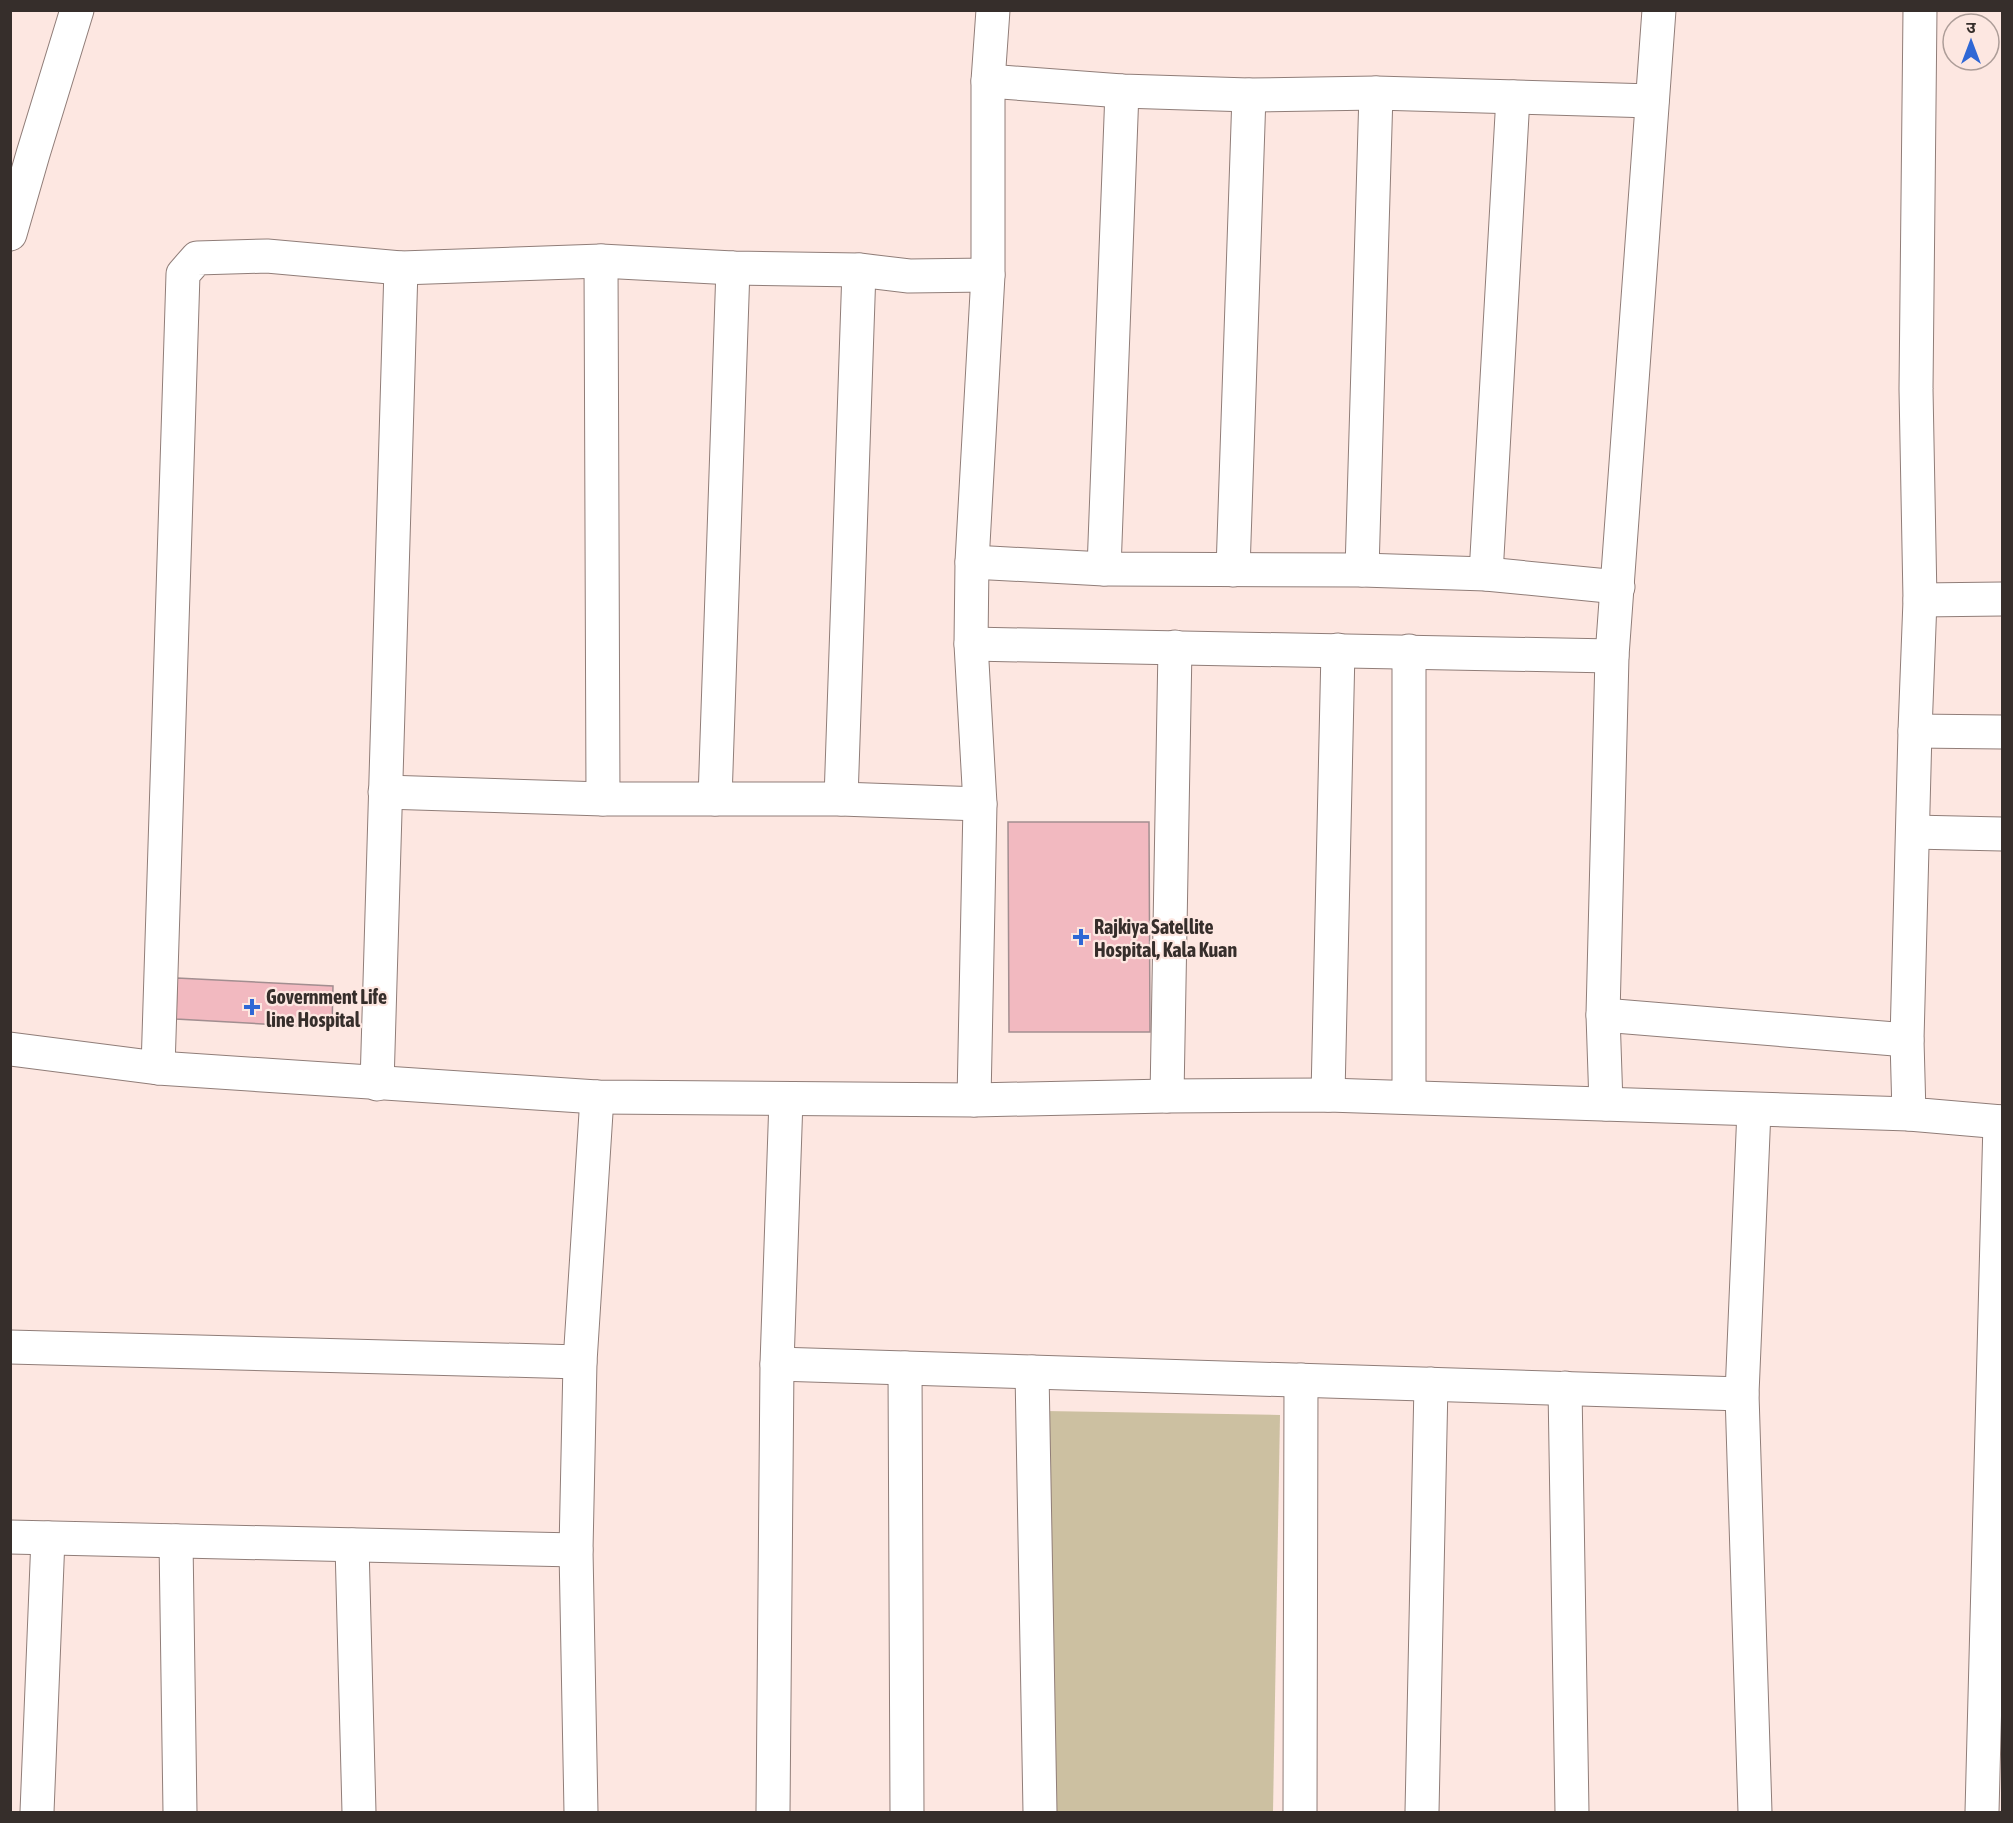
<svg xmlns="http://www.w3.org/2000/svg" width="2013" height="1823" viewBox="0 0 2013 1823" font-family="'Asap Condensed','Noto Sans Devanagari',sans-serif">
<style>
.green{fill:#ccc0a1}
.building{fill:#f2b9c0;stroke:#a28e90;stroke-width:1.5}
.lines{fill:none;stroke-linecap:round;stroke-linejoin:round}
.minor-casing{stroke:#907d78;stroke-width:35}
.minor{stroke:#fff;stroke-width:33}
.poi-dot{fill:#2f67d5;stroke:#fde7e1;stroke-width:2}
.labels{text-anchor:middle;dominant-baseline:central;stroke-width:4.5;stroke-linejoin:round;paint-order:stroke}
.poi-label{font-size:20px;font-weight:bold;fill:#362e2b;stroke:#fde7e1;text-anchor:start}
</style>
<rect width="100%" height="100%" fill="#fde7e1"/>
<polygon class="green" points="1045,1411 1280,1415 1273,1812 1037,1812"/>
<g class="building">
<polygon points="1008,822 1149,822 1150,1032 1009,1032"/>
<polygon points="177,978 333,986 332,1028 176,1019"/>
</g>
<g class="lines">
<defs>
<g id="minor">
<polyline points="1920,10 1916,389 1920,600 1915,731 1907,1040 1909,1114 2002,1122"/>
<polyline points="988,81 1122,91 1249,95 1376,93 1652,101"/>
<polyline points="10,234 33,154 77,10"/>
<polyline points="601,261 603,799 841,799 980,804"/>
<polyline points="972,562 1104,569 1362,570 1486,574 1618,587"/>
<polyline points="1104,569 1122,91"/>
<polyline points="1233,570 1249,95"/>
<polyline points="1362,570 1376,93"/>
<polyline points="1486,574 1513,97"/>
<polyline points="1920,600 2002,599"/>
<polyline points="971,644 1612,656"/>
<polyline points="1409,651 1409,1097"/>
<polyline points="1915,731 2002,732"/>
<polyline points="385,792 603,799"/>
<polyline points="715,799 733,268"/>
<polyline points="841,799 859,270"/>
<polyline points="1913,832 2002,834"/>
<polyline points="1603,1015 1907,1040"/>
<polyline points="10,1049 158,1068 597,1097 974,1100 1167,1096 1328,1095 1909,1114"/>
<polyline points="158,1068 183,274 197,258 267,256 401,268 601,261 733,268 859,270 909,276 988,275 988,81 993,10"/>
<polyline points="377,1084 401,268"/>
<polyline points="1328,1095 1338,650"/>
<polyline points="1167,1096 1175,647"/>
<polyline points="974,1100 980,804 971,644 972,562 988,275"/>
<polyline points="1606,1104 1603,1015 1612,656 1659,10"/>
<polyline points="1754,1110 1742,1394 1755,1812"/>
<polyline points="10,1347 580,1362"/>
<polyline points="777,1364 1742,1394"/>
<polyline points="905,1368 907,1812"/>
<polyline points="1032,1372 1040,1812"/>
<polyline points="1565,1388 1572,1812"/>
<polyline points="10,1537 576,1550"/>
<polyline points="176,1541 180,1812"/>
<polyline points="352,1545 359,1812"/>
<polyline points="37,1812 48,1538"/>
<polyline points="581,1812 576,1550 580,1362 597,1097"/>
<polyline points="773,1812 777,1364 786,1099"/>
<polyline points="1300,1812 1301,1380"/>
<polyline points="1422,1812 1431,1384"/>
<polyline points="1982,1812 2000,1122"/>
</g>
</defs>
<use href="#minor" class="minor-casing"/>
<use href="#minor" class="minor"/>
</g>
<g class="poi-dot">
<path d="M1078 928h6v6h6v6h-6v6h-6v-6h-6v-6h6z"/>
<path d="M249 998h6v6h6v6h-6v6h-6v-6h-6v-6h6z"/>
</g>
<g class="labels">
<g class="poi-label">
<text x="1094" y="926">Rajkiya Satellite<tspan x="1094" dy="23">Hospital, Kala Kuan</tspan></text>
<text x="266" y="996">Government Life<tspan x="266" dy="23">line Hospital</tspan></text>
</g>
</g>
<rect width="2013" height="1823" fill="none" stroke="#362e2b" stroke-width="24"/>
<g transform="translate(1971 42)"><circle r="28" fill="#fde7e1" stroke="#ad9d98" stroke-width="1.5"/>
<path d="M0-4.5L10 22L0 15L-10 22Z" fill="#2f67d5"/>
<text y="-9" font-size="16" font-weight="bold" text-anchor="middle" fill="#362e2b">उ</text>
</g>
</svg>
